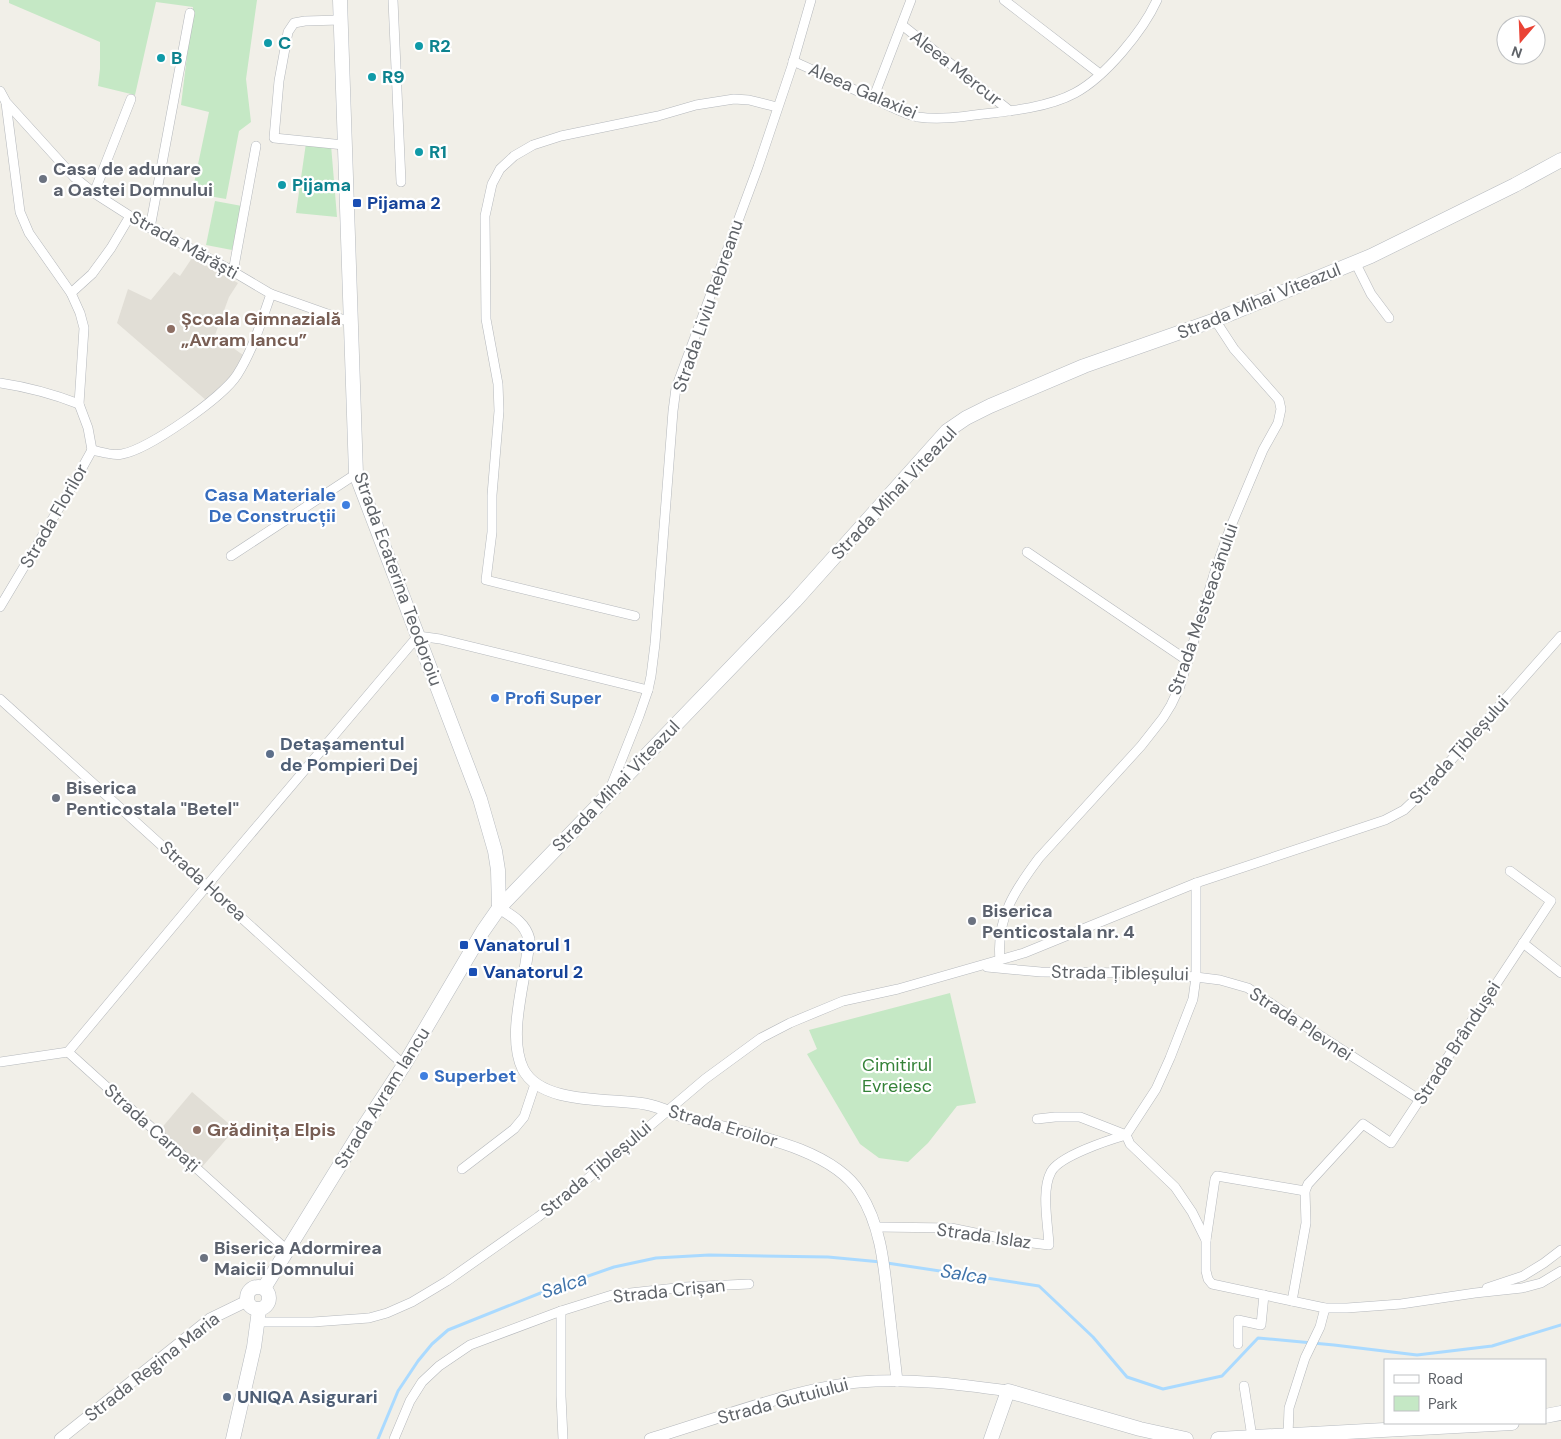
<svg xmlns="http://www.w3.org/2000/svg" width="1561" height="1439" viewBox="0 0 1561 1439" font-family="'DM Sans',sans-serif">
<style>
.education{fill:#e1ded6}
.green{fill:#c5e8c5}
.lines{fill:none;stroke-linecap:round;stroke-linejoin:round}
.stream{stroke:#aadaff;stroke-width:3}
.minor-casing{stroke:#b5b8bc;stroke-width:10}
.tertiary-casing{stroke:#b5b8bc;stroke-width:12}
.secondary-casing{stroke:#b6babf;stroke-width:15}
.minor{stroke:#fff;stroke-width:9}
.tertiary{stroke:#fff;stroke-width:11}
.secondary{stroke:#fff;stroke-width:14}
.culture-dot{fill:#0f9aa8;stroke:#fff;stroke-width:2}
.worship-dot{fill:#6b7280;stroke:#fff;stroke-width:2}
.transit-dot{fill:#1a4fb4;stroke:#fff;stroke-width:2}
.education-dot{fill:#8d6e63;stroke:#fff;stroke-width:2}
.shop-dot{fill:#3f7fe0;stroke:#fff;stroke-width:2}
.service-dot{fill:#5c6f8a;stroke:#fff;stroke-width:2}
.labels{text-anchor:middle;dominant-baseline:central;stroke-width:4.5;stroke-linejoin:round;paint-order:stroke}
.culture-label{font-size:18px;font-weight:bold;fill:#0d838f;stroke:#fff;text-anchor:start}
.street-label{font-size:18px;fill:#5f6368;stroke:#fff}
.worship-label{font-size:18px;font-weight:bold;fill:#5b616d;stroke:#fff;text-anchor:start}
.transit-label{font-size:18px;font-weight:bold;fill:#164399;stroke:#fff;text-anchor:start}
.education-label{font-size:18px;font-weight:bold;fill:#785e54;stroke:#fff;text-anchor:start}
.shop-label{font-size:18px;font-weight:bold;fill:#366cbe;stroke:#fff;text-anchor:start}
.service-label{font-size:18px;font-weight:bold;fill:#4e5e75;stroke:#fff;text-anchor:start}
.park-label{font-size:18px;fill:#348238;stroke:#fff}
.water-label{font-size:19px;font-style:italic;fill:#4174aa;stroke:#fff}
</style>
<rect width="100%" height="100%" fill="#f1efe8"/>
<g class="education">
<polygon points="192,258 238,283 229,297 215,335 243,355 229,380 207,401 117,323 128,289 151,300 174,272 180,276"/>
<polygon points="192,1092 235,1129 202,1167 160,1130"/>
</g>
<g class="green">
<polygon points="9,0 257,0 246,79 251,122 239,131 226,199 192,193 209,112 181,105 193,7 156,2 135,95 98,86 100,69 100,42 9,3"/>
<polygon points="306,143 331,145 337,217 296,213"/>
<polygon points="215,201 242,206 232,250 206,245"/>
<polygon points="950,993 976,1103 957,1106 928,1143 908,1162 879,1158 860,1144 807,1054 817,1049 809,1030"/>
</g>
<g class="lines">
<g class="stream">
<polyline points="887,1263 1039,1286 1093,1337 1127,1377 1163,1389 1222,1376 1258,1338 1334,1345 1417,1355 1492,1346 1561,1325"/>
<polyline points="378,1439 398,1391 418,1361 432,1344 448,1330 548,1290 614,1267 656,1258 709,1255 828,1257 881,1262"/>
</g>
<defs>
<g id="minor">
<polyline points="393,0 401,182"/>
<polyline points="1004,0 1100,74"/>
<polyline points="340,20 305,21 294,23 288,32 279,81 274,138 344,145"/>
<polyline points="902,25 1010,111"/>
<path d="M793 61C822 74 850 88 879 101 891 107 905 114 918 117 939 120 961 117 983 114 1012 111 1049 107 1075 93 1105 77 1143 31 1157 0"/>
<polyline points="0,91 6,102 74,177 94,193 130,216 227,268 271,294 350,322"/>
<polyline points="873,99 911,0"/>
<polyline points="6,103 20,212 29,233 71,293 80,313 84,328 79,404 88,428 92,450"/>
<polyline points="94,193 131,99"/>
<polyline points="150,228 190,13"/>
<polyline points="1355,262 1371,294 1389,318"/>
<polyline points="233,272 256,146"/>
<polyline points="71,293 92,274 111,248 130,216"/>
<path d="M0 383C27 387 53 394 79 404"/>
<path d="M92 450C102 452 112 456 122 454 148 450 223 397 237 375 253 350 261 322 271 294"/>
<polyline points="1027,552 1188,661"/>
<polyline points="231,556 356,474"/>
<polyline points="0,607 71,488 92,450"/>
<polyline points="635,616 486,580 492,532 492,495 499,411 498,384 486,319 485,216 492,184 500,169 514,156 533,145 561,136 658,116 696,105 734,99 749,100 777,107"/>
<polyline points="0,699 404,1065"/>
<polyline points="610,789 639,716 648,690 651,676 655,644 673,411 676,388 758,167 792,66 811,0"/>
<polyline points="1523,943 1561,973"/>
<path d="M1000 960C996 918 1015 890 1039 858L1141 746 1163 718 1171 705 1180 686 1216 568 1231 526 1263 450 1278 423 1281 409 1279 400 1234 349 1215 320"/>
<polyline points="987,967 1041,972 1138,973 1196,977 1196,883"/>
<polyline points="68,1052 215,876 418,636 440,639 648,690"/>
<polyline points="68,1052 288,1251"/>
<polyline points="0,1062 68,1052"/>
<polyline points="1037,1119 1055,1117 1080,1117 1126,1135"/>
<polyline points="1126,1135 1130,1144 1175,1187 1192,1212 1206,1240 1206,1271 1208,1279 1212,1284 1325,1308 1347,1308 1401,1304 1475,1293 1522,1288 1541,1283 1561,1271"/>
<polyline points="1126,1135 1156,1089 1170,1058 1193,999 1196,977 1220,980 1248,988 1285,1013 1420,1100"/>
<polyline points="462,1169 514,1129 524,1117 535,1084"/>
<path d="M877 1227 951 1228 1009 1240 1049 1245C1048 1224 1041 1190 1051 1172 1059 1156 1109 1140 1126 1135"/>
<polyline points="1206,1240 1215,1179 1217,1176 1305,1191"/>
<polyline points="1487,1288 1523,1276 1544,1263 1561,1250"/>
<polyline points="1292,1301 1306,1223 1305,1191 1308,1184 1363,1124 1391,1143 1551,901 1510,871"/>
<polyline points="561,1311 561,1396 563,1439"/>
<polyline points="258,1322 313,1322 369,1318 387,1313 412,1302 447,1281 538,1217 586,1180 705,1079 761,1038 790,1023 843,1001 898,989 1024,953 1196,883 1385,820 1404,810 1422,793 1561,636"/>
<polyline points="1238,1344 1238,1320 1261,1325 1264,1295"/>
<polyline points="1244,1386 1252,1437"/>
<polyline points="1288,1436 1289,1408 1305,1358 1320,1327 1325,1308"/>
<polyline points="394,1439 410,1401 422,1382 439,1366 470,1345 561,1311 612,1295 685,1287 749,1284"/>
</g>
<g id="tertiary">
<path d="M499 908C512 916 525 923 529 939 527 977 506 1034 523 1069 541 1105 610 1098 645 1104 661 1107 676 1115 691 1119 742 1133 831 1146 860 1193 881 1226 884 1265 888 1302 891 1328 894 1355 897 1381"/>
<polyline points="60,1439 210,1319 247,1301"/>
<path d="M650 1439C699 1424 747 1407 796 1394 817 1389 838 1384 859 1382 909 1378 959 1384 1008 1391"/>
</g>
<g id="secondary">
<polyline points="340,0 356,474 480,799 495,851 498,870 499,908"/>
<circle cx="258" cy="1298" r="11"/>
<polyline points="264,1288 359,1134 404,1065 483,931 499,908 795,601 947,431 966,418 990,406 1084,366 1215,320 1371,256 1515,185 1561,160"/>
<polyline points="1545,1416 1561,1413"/>
<polyline points="233,1439 254,1347 259,1310"/>
<polyline points="991,1439 1008,1391 1140,1429 1186,1439"/>
<polyline points="1218,1439 1512,1423"/>
</g>
</defs>
<use href="#minor" class="minor-casing"/>
<use href="#tertiary" class="tertiary-casing"/>
<use href="#secondary" class="secondary-casing"/>
<use href="#minor" class="minor"/>
<use href="#tertiary" class="tertiary"/>
<use href="#secondary" class="secondary"/>
</g>
<g class="culture-dot">
<circle cx="268" cy="43" r="5"/>
<circle cx="419" cy="46" r="5"/>
<circle cx="161" cy="58" r="5"/>
<circle cx="372" cy="77" r="5"/>
<circle cx="419" cy="152" r="5"/>
<circle cx="282" cy="185" r="5"/>
</g>
<g class="worship-dot">
<circle cx="43" cy="179" r="5"/>
<circle cx="56" cy="798" r="5"/>
<circle cx="972" cy="921" r="5"/>
<circle cx="204" cy="1258" r="5"/>
</g>
<g class="transit-dot">
<rect x="352" y="198" width="10" height="10" rx="2.5"/>
<rect x="459" y="940" width="10" height="10" rx="2.5"/>
<rect x="468" y="967" width="10" height="10" rx="2.5"/>
</g>
<g class="education-dot">
<circle cx="171" cy="329" r="5"/>
<circle cx="197" cy="1130" r="5"/>
</g>
<g class="shop-dot">
<circle cx="346" cy="505" r="5"/>
<circle cx="495" cy="698" r="5"/>
<circle cx="424" cy="1076" r="5"/>
</g>
<g class="service-dot">
<circle cx="270" cy="754" r="5"/>
<circle cx="227" cy="1397" r="5"/>
</g>
<g class="labels">
<g class="culture-label">
<text x="278" y="43">C</text>
<text x="429" y="46">R2</text>
<text x="171" y="58">B</text>
<text x="382" y="77">R9</text>
<text x="429" y="152">R1</text>
<text x="292" y="185">Pijama</text>
</g>
<g class="street-label">
<text transform="translate(956 68) rotate(38)">Aleea Mercur</text>
<text transform="translate(863 91) rotate(23)">Aleea Galaxiei</text>
<text transform="translate(184 245) rotate(29)">Strada Mărăști</text>
<text transform="translate(1259 301) rotate(-22)">Strada Mihai Viteazul</text>
<text transform="translate(708 306) rotate(-71)">Strada Liviu Rebreanu</text>
<text transform="translate(894 493) rotate(-47)">Strada Mihai Viteazul</text>
<text transform="translate(54 516) rotate(-60)">Strada Florilor</text>
<text transform="translate(398 579) rotate(70)">Strada Ecaterina Teodoroiu</text>
<text transform="translate(1203 609) rotate(-71)">Strada Mesteacănului</text>
<text transform="translate(1459 750) rotate(-48)">Strada Țibleșului</text>
<text transform="translate(616 786) rotate(-46)">Strada Mihai Viteazul</text>
<text transform="translate(203 881) rotate(42)">Strada Horea</text>
<text transform="translate(1120 973) rotate(1)">Strada Țibleșului</text>
<text transform="translate(1301 1024) rotate(33)">Strada Plevnei</text>
<text transform="translate(1457 1043) rotate(-57)">Strada Brândușei</text>
<text transform="translate(382 1098) rotate(-58)">Strada Avram Iancu</text>
<text transform="translate(723 1126) rotate(16)">Strada Eroilor</text>
<text transform="translate(152 1128) rotate(42)">Strada Carpați</text>
<text transform="translate(596 1169) rotate(-40)">Strada Țibleșului</text>
<text transform="translate(984 1236) rotate(8)">Strada Islaz</text>
<text transform="translate(669 1291) rotate(-6)">Strada Crișan</text>
<text transform="translate(152 1367) rotate(-38)">Strada Regina Maria</text>
<text transform="translate(783 1401) rotate(-15)">Strada Gutuiului</text>
</g>
<g class="worship-label">
<text x="53" y="169">Casa de adunare<tspan x="53" dy="21">a Oastei Domnului</tspan></text>
<text x="66" y="788">Biserica<tspan x="66" dy="21">Penticostala "Betel"</tspan></text>
<text x="982" y="911">Biserica<tspan x="982" dy="21">Penticostala nr. 4</tspan></text>
<text x="214" y="1248">Biserica Adormirea<tspan x="214" dy="21">Maicii Domnului</tspan></text>
</g>
<g class="transit-label">
<text x="367" y="203">Pijama 2</text>
<text x="474" y="945">Vanatorul 1</text>
<text x="483" y="972">Vanatorul 2</text>
</g>
<g class="education-label">
<text x="181" y="319">Școala Gimnazială<tspan x="181" dy="21">„Avram Iancu”</tspan></text>
<text x="207" y="1130">Grădinița Elpis</text>
</g>
<g class="shop-label">
<text x="336" y="495" text-anchor="end">Casa Materiale<tspan x="336" dy="21">De Construcții</tspan></text>
<text x="505" y="698">Profi Super</text>
<text x="434" y="1076">Superbet</text>
</g>
<g class="service-label">
<text x="280" y="744">Detașamentul<tspan x="280" dy="21">de Pompieri Dej</tspan></text>
<text x="237" y="1397">UNIQA Asigurari</text>
</g>
<g class="park-label">
<text x="897" y="1065">Cimitirul<tspan x="897" dy="21">Evreiesc</tspan></text>
</g>
<g class="water-label">
<text transform="translate(964 1274) rotate(9)">Salca</text>
<text transform="translate(564 1285) rotate(-19)">Salca</text>
</g>
</g>
<rect x="1384" y="1359" width="162" height="65" fill="#ffffff" stroke="#bfc1c3"/>
<rect x="1394" y="1375" width="25" height="8" fill="#ffffff" stroke="#bfc1c3"/>
<text x="1428" y="1384" font-size="15" fill="#5f6368">Road</text>
<rect x="1394" y="1396" width="25" height="15" fill="#c5e8c5" stroke="#bfc1c3"/>
<text x="1428" y="1409" font-size="15" fill="#5f6368">Park</text>
<g transform="translate(1521 40) rotate(199)"><circle r="24" fill="#ffffff" stroke="#bfc1c3"/>
<path d="M0-4L9 19L0 12L-9 19Z" fill="#ea4335"/>
<text y="-8" font-size="14" font-weight="bold" text-anchor="middle" fill="#5f6368">N</text>
</g>
</svg>
